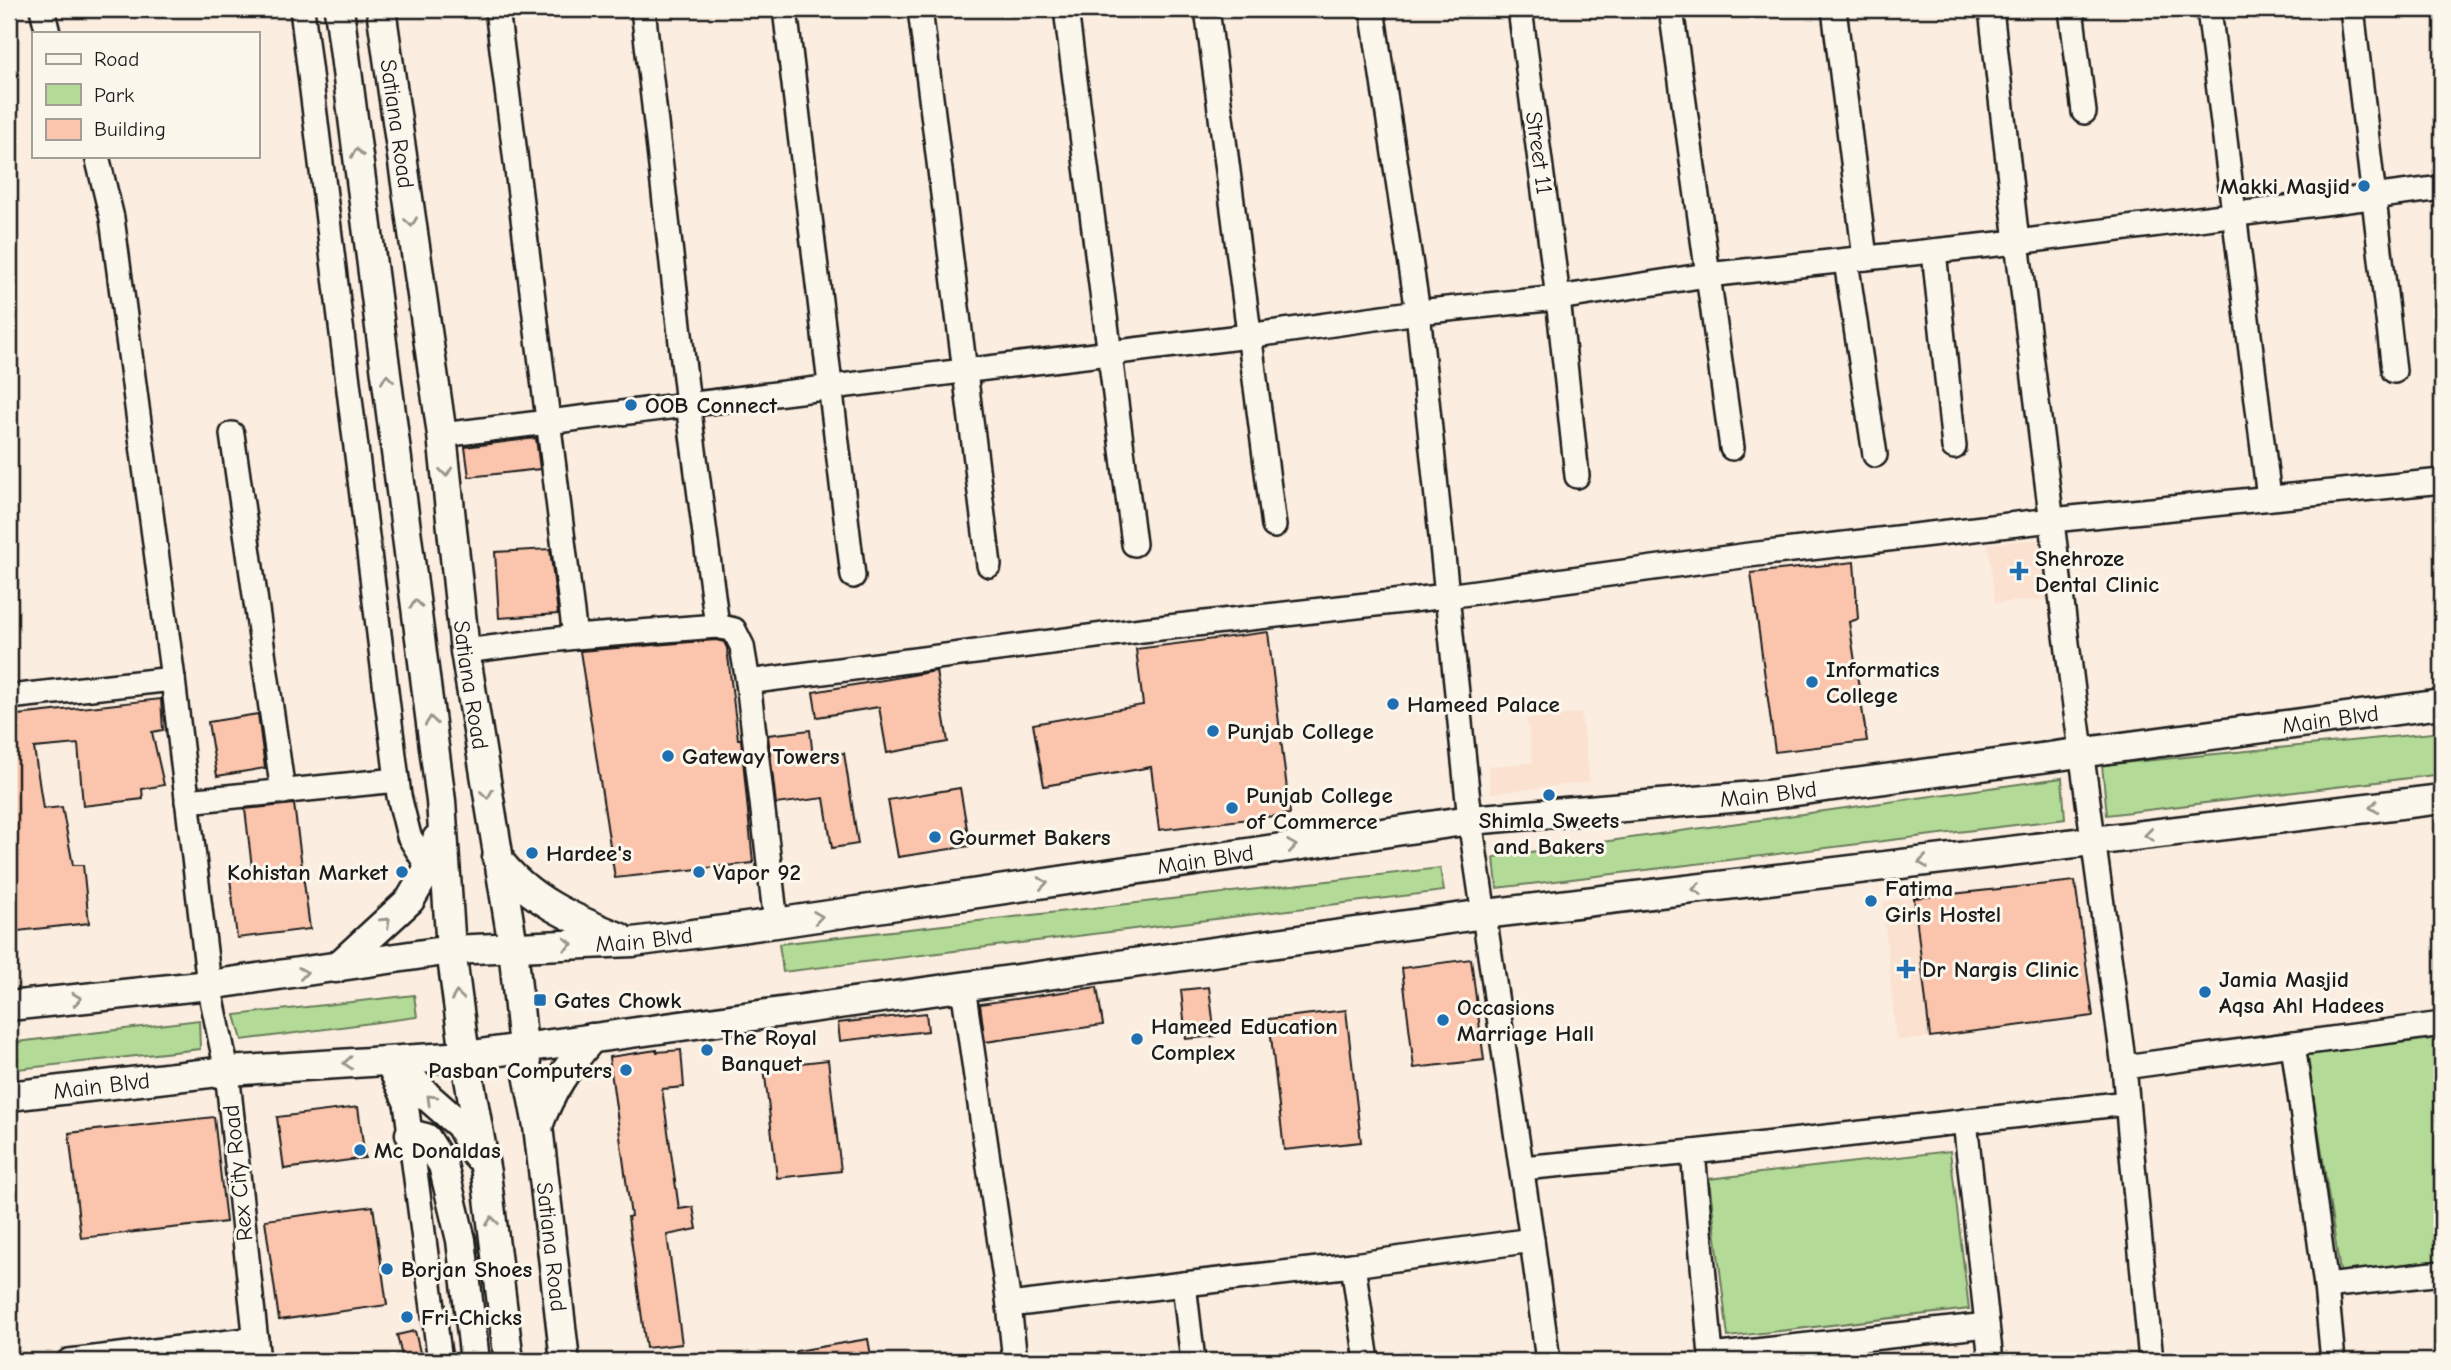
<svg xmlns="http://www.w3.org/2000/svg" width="2451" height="1370" viewBox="0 0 2451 1370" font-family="'Comic Neue',sans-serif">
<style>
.built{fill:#fbe1d0}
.green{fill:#b3db97;stroke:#687c5a;stroke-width:2}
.building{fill:#fac5ac;stroke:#1c1c1c;stroke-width:2}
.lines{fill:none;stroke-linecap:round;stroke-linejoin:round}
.minor-casing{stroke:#1c1c1c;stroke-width:28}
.major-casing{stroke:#1c1c1c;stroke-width:33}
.minor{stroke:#fbf7ec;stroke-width:23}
.major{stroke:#fbf7ec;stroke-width:28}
.oneway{stroke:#97948e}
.poi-dot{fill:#1f6fb2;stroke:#fbf7ec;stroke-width:2.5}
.labels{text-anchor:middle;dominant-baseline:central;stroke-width:6;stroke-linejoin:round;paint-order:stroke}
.street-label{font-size:23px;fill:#1c1c1c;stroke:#fbf7ec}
.poi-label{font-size:23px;font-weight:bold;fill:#1c1c1c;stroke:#fbf7ec;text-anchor:start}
</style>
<rect width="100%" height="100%" fill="#fbeddf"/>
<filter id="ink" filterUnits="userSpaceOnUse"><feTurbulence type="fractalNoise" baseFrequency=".0143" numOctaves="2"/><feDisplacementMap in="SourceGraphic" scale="14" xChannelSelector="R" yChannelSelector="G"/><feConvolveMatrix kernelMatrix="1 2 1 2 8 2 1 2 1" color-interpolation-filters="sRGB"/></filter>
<g filter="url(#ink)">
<g class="built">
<polygon points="2043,539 2050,599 1995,603 1988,544"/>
<polygon points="1581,713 1590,782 1491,793 1488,766 1533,763 1527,719"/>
<polygon points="1914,898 1930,1037 1896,1041 1883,902"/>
</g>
<g class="green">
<polygon points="2442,732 2442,774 2107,815 2102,765"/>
<polygon points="2062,778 2065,819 1497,888 1494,857"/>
<polygon points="1440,868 1444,891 783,972 779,944"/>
<polygon points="414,995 417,1017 242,1040 235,1015"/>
<polygon points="199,1020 200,1049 9,1070 9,1043"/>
<polygon points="2442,1038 2442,1260 2340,1272 2307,1054"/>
<polygon points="1950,1151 1969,1309 1728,1337 1709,1179"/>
</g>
<g class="building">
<polygon points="536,438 540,469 469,477 465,447"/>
<polygon points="550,549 558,614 499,618 495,552"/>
<polygon points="1854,562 1858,619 1849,622 1867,741 1775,752 1751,573"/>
<polygon points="1268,632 1290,814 1159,830 1151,767 1044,786 1033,724 1143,705 1136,649"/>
<polygon points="716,640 724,642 727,648 738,739 741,739 753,863 615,878 580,651"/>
<polygon points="936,671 948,742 887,753 879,707 817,717 813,692"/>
<polygon points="161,699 163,730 152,732 164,785 142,789 143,799 83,806 78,744 34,748 43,809 62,807 73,865 83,865 89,923 9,932 9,716"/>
<polygon points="258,714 265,768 217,776 208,722"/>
<polygon points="810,730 813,758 844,753 858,844 832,848 824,798 776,804 768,735"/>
<polygon points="960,788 970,846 898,857 888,800"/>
<polygon points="294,804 310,929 237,938 230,878 253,876 245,809"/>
<polygon points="2075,881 2093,1016 1930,1037 1914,898"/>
<polygon points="1471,959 1484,1060 1414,1068 1402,968"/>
<polygon points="1097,987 1103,1025 985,1042 980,1004"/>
<polygon points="1209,987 1215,1036 1186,1039 1181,990"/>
<polygon points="1346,1010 1361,1142 1284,1150 1269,1019"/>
<polygon points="926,1013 928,1031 840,1041 838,1023"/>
<polygon points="657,1050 657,1052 681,1050 684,1087 662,1089 679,1209 693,1207 697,1229 667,1235 682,1344 646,1348 628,1217 631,1216 609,1057"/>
<polygon points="828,1060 841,1171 777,1178 764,1067"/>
<polygon points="358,1107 365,1158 284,1169 277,1117"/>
<polygon points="214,1117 226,1222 81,1238 69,1133"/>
<polygon points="373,1206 387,1305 279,1320 265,1220"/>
<polygon points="415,1331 422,1361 403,1361 397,1335"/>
<polygon points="868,1339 872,1361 797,1361 796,1351"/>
</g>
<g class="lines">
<defs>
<g id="minor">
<polyline points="42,9 48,33"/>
<polyline points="302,9 399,796 409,836 429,869"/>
<polyline points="497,9 575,637"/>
<polyline points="643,9 688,404 717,626"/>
<polyline points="785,9 853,576"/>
<polyline points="920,9 989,565"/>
<polyline points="1066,9 1134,544"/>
<polyline points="1207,9 1274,526"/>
<polyline points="1372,9 1418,312 1470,820 1532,1240"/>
<polyline points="1520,9 1558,298 1577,476"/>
<polyline points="1671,9 1732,448"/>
<polyline points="1834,9 1865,258"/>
<polyline points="1991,9 2017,242 2073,691 2124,1067 2151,1361"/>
<polyline points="2071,9 2084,112"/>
<polyline points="2209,9 2269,498"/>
<polyline points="2352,9 2394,371"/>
<polyline points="97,156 112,218 173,679 209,985 227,1071 258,1361"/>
<polyline points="1934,251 1954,447"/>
<polyline points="1846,261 1875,455"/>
<polyline points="232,434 283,792"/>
<polyline points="442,435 1248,336 1418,312 1558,298 1707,275 2017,242 2442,188"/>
<polyline points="465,651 575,637 717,626 734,630 742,646 748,682 776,923"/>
<polyline points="748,682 1142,630 1447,596 1749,555 2052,520 2442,481"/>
<polyline points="9,697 173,679"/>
<polyline points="187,801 397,780"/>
<polyline points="963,987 1009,1305 1015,1361"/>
<polyline points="2293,1044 2326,1286 2333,1361"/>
<polyline points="386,1060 406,1103 440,1361"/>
<polyline points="2124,1067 2442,1024"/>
<polyline points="1965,1121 1991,1361"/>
<polyline points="1693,1152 1711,1356 1987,1325"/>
<polyline points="1522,1168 1693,1152 2127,1103"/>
<polyline points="1353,1265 1367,1361"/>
<polyline points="2326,1286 2442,1273"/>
<polyline points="1009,1305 1184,1284"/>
<polyline points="69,1361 256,1339"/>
<polyline points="1193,1361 1184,1284 1353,1265 1532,1240 1548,1361"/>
</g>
<g id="major">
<polyline points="339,9 441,801 451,950 465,1056 486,1173 509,1361"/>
<path id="s1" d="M381 9 442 435 465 651 513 946 523 1048 538 1126 565 1361"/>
<path d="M497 858C527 899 573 919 619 937"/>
<polyline points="336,968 410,900 434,859 437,839"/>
<path id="s2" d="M9 1006 209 985 451 950 633 942 776 923 1470 820 1766 795 2442 704"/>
<polyline points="396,1061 428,1097 460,1125 476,1155"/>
<path id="s3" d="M9 1096 227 1071 465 1056 1485 914 2442 799"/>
<path d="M538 1126C551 1090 567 1067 592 1038"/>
<polyline points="410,1134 426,1138 443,1165 461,1240 475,1361"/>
</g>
</defs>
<use href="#minor" class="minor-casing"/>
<use href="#major" class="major-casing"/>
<use href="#minor" class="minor"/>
<use href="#major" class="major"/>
</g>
<defs><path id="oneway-chevron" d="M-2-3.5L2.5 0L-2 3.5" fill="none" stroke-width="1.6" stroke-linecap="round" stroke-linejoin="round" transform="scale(1.75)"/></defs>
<g class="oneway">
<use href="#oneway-chevron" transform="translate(357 153) rotate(-97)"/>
<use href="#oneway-chevron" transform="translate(411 222) rotate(82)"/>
<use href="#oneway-chevron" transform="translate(387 379) rotate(-97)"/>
<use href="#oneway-chevron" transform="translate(446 472) rotate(84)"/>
<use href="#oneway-chevron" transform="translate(416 604) rotate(-97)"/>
<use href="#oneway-chevron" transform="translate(431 721) rotate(-97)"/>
<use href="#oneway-chevron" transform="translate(487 794) rotate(81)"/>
<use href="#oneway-chevron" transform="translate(2374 807) rotate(173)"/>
<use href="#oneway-chevron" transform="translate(2149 835) rotate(173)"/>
<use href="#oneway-chevron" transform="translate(1292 846) rotate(-8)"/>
<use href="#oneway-chevron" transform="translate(1923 862) rotate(173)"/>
<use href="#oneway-chevron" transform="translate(1043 883) rotate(-8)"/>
<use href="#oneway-chevron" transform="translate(1697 889) rotate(173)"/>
<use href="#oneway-chevron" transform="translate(818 917) rotate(-8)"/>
<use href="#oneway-chevron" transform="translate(386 922) rotate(-43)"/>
<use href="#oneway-chevron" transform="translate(568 944) rotate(-2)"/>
<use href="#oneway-chevron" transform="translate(303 973) rotate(-8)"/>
<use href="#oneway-chevron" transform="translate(457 996) rotate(-98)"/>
<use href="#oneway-chevron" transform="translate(77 999) rotate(-6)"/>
<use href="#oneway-chevron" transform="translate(348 1063) rotate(176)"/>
<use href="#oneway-chevron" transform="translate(431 1099) rotate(-136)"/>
<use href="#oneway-chevron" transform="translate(492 1221) rotate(-97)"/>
</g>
</g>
<g class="poi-dot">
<circle cx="2364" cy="186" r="7"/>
<circle cx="631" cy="405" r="7"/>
<path d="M2015.5 560.5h7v7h7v7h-7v7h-7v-7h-7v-7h7z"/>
<circle cx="1812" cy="682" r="7"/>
<circle cx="1393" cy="704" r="7"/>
<circle cx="1213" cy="731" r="7"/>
<circle cx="668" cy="756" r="7"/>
<circle cx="1549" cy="795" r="7"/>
<circle cx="1232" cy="808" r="7"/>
<circle cx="935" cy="837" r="7"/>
<circle cx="532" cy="853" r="7"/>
<circle cx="402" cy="872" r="7"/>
<circle cx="699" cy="872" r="7"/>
<circle cx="1871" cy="901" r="7"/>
<path d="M1902.5 958.5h7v7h7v7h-7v7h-7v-7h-7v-7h7z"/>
<circle cx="2205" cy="992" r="7"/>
<rect x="533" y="993" width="14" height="14" rx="3.5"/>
<circle cx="1443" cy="1020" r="7"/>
<circle cx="1137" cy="1039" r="7"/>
<circle cx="707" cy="1050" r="7"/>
<circle cx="626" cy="1070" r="7"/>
<circle cx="360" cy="1150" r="7"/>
<circle cx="387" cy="1269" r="7"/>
<circle cx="407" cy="1317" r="7"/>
</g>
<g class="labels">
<g class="street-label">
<text stroke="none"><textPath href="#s1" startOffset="116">Satiana Road</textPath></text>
<text transform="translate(1539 153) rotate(82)">Street 11</text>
<text stroke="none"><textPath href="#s1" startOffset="682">Satiana Road</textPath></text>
<text stroke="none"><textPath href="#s2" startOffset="2340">Main Blvd</textPath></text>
<text stroke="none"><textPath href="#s2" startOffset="1773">Main Blvd</textPath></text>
<text stroke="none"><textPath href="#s2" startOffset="1206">Main Blvd</textPath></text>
<text stroke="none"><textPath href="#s2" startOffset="639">Main Blvd</textPath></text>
<text stroke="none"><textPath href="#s3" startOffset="93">Main Blvd</textPath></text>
<text transform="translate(238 1173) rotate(-96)">Rex City Road</text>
<text stroke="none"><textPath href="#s1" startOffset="1250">Satiana Road</textPath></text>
</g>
<g class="poi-label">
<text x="2350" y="186" text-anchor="end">Makki Masjid</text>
<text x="645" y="405">OOB Connect</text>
<text x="2035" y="558">Shehroze<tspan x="2035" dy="26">Dental Clinic</tspan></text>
<text x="1826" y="669">Informatics<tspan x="1826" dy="26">College</tspan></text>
<text x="1407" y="704">Hameed Palace</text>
<text x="1227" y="731">Punjab College</text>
<text x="682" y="756">Gateway Towers</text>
<text x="1246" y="795">Punjab College<tspan x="1246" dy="26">of Commerce</tspan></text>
<text x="1549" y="820" text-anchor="middle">Shimla Sweets<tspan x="1549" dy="26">and Bakers</tspan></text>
<text x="949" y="837">Gourmet Bakers</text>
<text x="546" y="853">Hardee's</text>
<text x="388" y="872" text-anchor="end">Kohistan Market</text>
<text x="713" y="872">Vapor 92</text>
<text x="1885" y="888">Fatima<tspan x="1885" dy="26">Girls Hostel</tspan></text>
<text x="1922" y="969">Dr Nargis Clinic</text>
<text x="2219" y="979">Jamia Masjid<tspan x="2219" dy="26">Aqsa Ahl Hadees</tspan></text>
<text x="554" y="1000">Gates Chowk</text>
<text x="1457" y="1007">Occasions<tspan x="1457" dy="26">Marriage Hall</tspan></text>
<text x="1151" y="1026">Hameed Education<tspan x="1151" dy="26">Complex</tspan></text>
<text x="721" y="1037">The Royal<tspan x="721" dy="26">Banquet</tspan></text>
<text x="612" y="1070" text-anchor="end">Pasban Computers</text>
<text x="374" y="1150">Mc Donaldas</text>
<text x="401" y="1269">Borjan Shoes</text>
<text x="421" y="1317">Fri-Chicks</text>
</g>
</g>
<rect width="2451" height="1370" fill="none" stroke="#fbf7ec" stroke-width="35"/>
<rect x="18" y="18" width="2416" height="1335" fill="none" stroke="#1c1c1c" stroke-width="2.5" filter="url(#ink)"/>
<rect x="32" y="32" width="228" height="126" fill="#fbf7ec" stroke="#a29f99" stroke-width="2"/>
<rect x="46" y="54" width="35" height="10" fill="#fbf7ec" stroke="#a29f99" stroke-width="2"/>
<text x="94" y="66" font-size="21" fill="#1c1c1c">Road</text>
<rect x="46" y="84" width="35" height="21" fill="#b3db97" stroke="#a29f99" stroke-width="2"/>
<text x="94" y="102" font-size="21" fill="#1c1c1c">Park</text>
<rect x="46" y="119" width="35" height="21" fill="#fac5ac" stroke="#a29f99" stroke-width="2"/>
<text x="94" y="136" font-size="21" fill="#1c1c1c">Building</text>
</svg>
